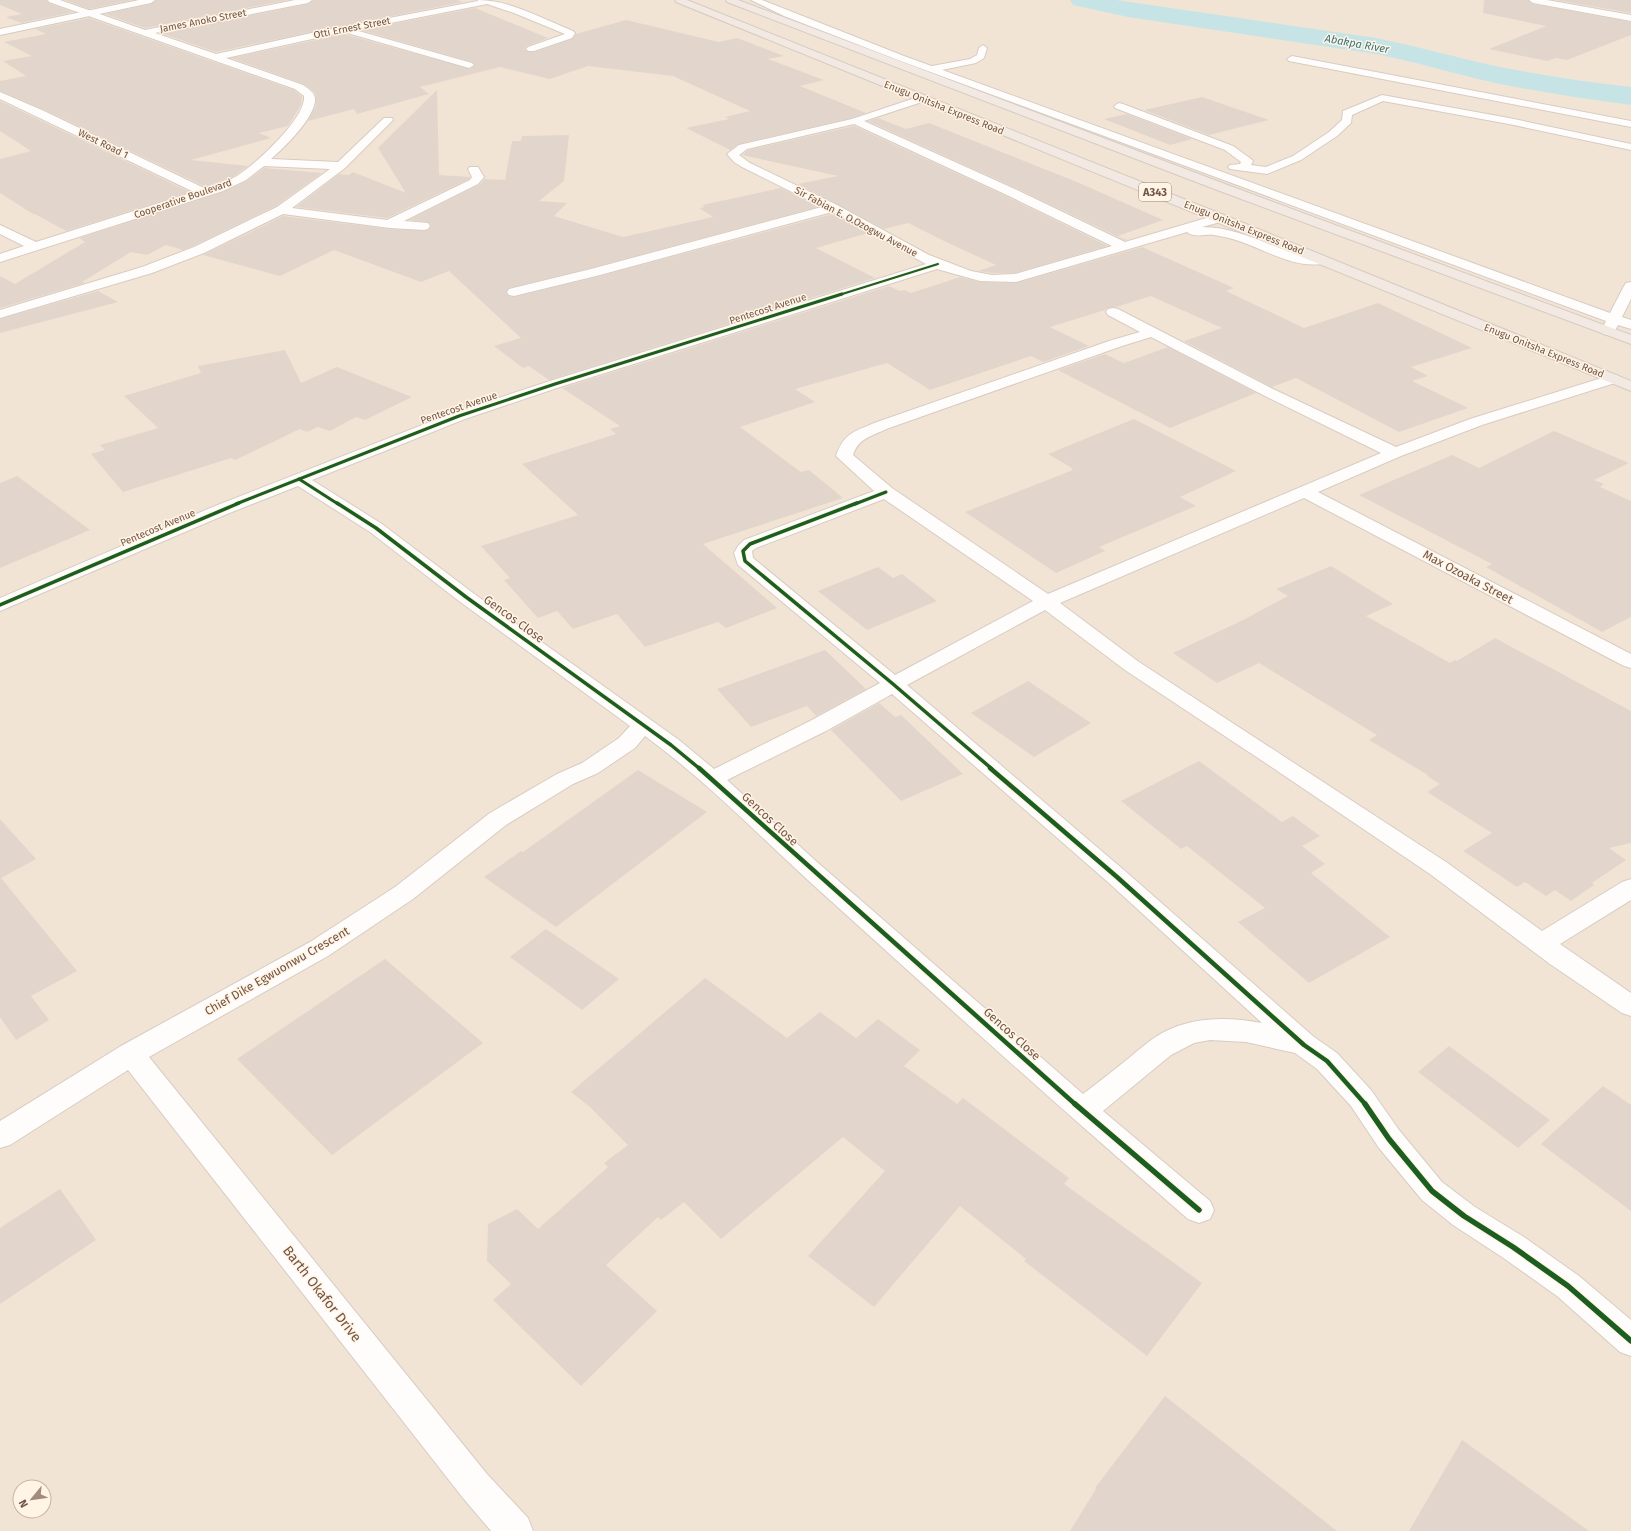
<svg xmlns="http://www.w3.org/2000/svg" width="1631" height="1531" viewBox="0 0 1631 1531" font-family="'Fira Sans',sans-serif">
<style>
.residential{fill:#f2e4d4;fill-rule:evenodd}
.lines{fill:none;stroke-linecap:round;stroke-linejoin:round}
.river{fill:#c6e4e6;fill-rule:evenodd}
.building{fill:#e2d6cc}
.service-casing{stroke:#d7ccc3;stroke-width:2}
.minor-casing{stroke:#d7ccc3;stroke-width:2}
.secondary-casing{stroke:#d6cbc1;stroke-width:2}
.trunk-casing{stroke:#d5cac2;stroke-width:2}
.service{fill:#fefdfb;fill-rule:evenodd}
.minor{fill:#fefdfb;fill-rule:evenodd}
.secondary{fill:#fefdfb;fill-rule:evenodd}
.trunk{fill:#f1e9e2;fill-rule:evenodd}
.cycleway-far4-casing{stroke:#fff4e5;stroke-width:3.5}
.cycleway-far3-casing{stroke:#fff4e5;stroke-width:5}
.cycleway-far2-casing{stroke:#fff4e5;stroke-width:5.5}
.cycleway-far1-casing{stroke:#fff4e5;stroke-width:7}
.cycleway-casing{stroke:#fff4e5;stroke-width:8}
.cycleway-far4{stroke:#1b5e20;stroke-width:2}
.cycleway-far3{stroke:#1b5e20;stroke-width:3}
.cycleway-far2{stroke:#1b5e20;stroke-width:3.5}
.cycleway-far1{stroke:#1b5e20;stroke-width:4.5}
.cycleway{stroke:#1b5e20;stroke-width:5.5}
.labels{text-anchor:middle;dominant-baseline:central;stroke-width:3;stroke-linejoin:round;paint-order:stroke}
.far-street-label{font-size:10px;fill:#735545;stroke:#fff4e5}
.far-water-label{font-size:11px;font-style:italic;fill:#3b7782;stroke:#fff4e5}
.shield{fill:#fff4e5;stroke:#9d8575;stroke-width:1}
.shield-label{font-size:11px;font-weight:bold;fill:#735545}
.street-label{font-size:12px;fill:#735545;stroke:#fff4e5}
.near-street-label{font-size:14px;fill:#735545;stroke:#fff4e5}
</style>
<rect width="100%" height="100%" fill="#f6efe4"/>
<path class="residential" d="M0 0H1631V1531H0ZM20 1487H44V1511H20Z"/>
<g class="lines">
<path class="river" d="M1070 0H1116L1376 38C1416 46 1455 57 1495 66 1540 75 1586 82 1631 87V105C1585 99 1540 92 1495 83 1455 74 1416 62 1376 54L1128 17 1073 5Z"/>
</g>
<g class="building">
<polygon points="0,0 47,0 48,3 73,12 21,23 6,17 22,14 0,5"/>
<polygon points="65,0 132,0 89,9"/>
<polygon points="156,0 287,0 145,28 105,14 151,4"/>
<polygon points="313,0 457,0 463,2 316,31 216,52 161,33 308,4"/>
<polygon points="1484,0 1528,0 1533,4 1631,22 1631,35 1567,60 1556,58 1547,61 1489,49 1546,26 1483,13"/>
<polygon points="1556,0 1631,0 1631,13"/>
<polygon points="475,8 548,38 527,46 524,49 528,52 534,52 572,39 576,34 626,20 719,42 737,38 784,56 768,59 824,80 800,86 866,113 852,118 739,144 730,150 686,128 729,119 725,117 750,111 673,76 588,66 550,79 500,67 420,87 429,94 357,114 354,109 308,121 316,106 316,98 315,93 309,88 304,84 231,58 344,34 470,69 475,65 472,62 361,30"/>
<polygon points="89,18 294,90 302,97 301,105 288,126 259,133 271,138 191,160 248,166 233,177 206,187 45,110 0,91 0,81 26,76 3,61 32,56 4,42 46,34 35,29"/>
<polygon points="437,90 439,175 470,177 469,179 387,218 296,207 339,174 349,175 353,172 406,193 378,148"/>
<polygon points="1202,97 1269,120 1209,135 1144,110"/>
<polygon points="0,101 190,192 66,231 35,214 33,214 0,193 0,159 31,151 0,131"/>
<polygon points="1127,114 1192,139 1170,145 1104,119"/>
<polygon points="878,118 906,129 929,123 1077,182 1163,220 1118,236 1127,240 1125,240 1018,189 868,121"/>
<polygon points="854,126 1008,197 1108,246 1015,273 992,273 978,271 996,265 946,242 908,223 884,229 798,184 838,176 742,155 748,150"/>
<polygon points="569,135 564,181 539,201 567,203 554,216 623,237 713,217 699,208 705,207 702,205 781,188 818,207 591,268 509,288 506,293 509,296 514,297 600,276 832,214 868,233 816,248 875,278 549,380 529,366 523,368 494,346 521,338 449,271 421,282 334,250 280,276 203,255 283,216 390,229 428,230 431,225 428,222 409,220 479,185 485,179 505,180 512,141 521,141 522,136"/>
<polygon points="264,168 322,173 276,206 193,246 183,250 166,245 147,255 131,252 82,282 85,283 0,308 0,276 15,284 85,242 79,238 223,192 247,181"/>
<polygon points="1142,247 1234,288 1226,291 1304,328 1378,303 1472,348 1411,367 1428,376 1412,381 1468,408 1399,432 1296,378 1272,387 1184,341 1222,328 1151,296 1116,307 1108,308 1105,310 1050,327 1089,346 1043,362 1031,356 930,390 887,363 795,389 815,402 740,427 801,472 809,470 843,498 703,544 777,608 726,628 718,622 645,647 617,614 573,629 557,611 538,618 504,580 510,578 481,546 578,515 522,464 616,434 610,429 620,426 562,388 889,286 900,291 904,290 911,293 960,277 980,282 1016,283"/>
<polygon points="98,291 118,302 0,333 0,319"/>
<polygon points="1168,347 1256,393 1170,428 1058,370 1105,354 1124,363"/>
<polygon points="285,350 301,383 337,367 412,397 365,420 356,417 330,431 318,427 307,432 300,429 235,460 231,458 123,492 91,454 105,450 100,445 158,428 124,396 201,373 198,366"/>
<polygon points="1134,419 1236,471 1180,497 1196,506 1099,547 1105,551 1056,573 965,512 1073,470 1071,469 1072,468 1048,454"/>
<polygon points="1554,431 1629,463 1594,480 1604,484 1600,487 1631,501 1631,617 1602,632 1486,567 1492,564 1359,495 1452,455 1479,468"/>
<polygon points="17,476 90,530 0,568 0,483"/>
<polygon points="1331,566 1393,604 1366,616 1450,663 1455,660 1457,661 1495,638 1631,711 1631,843 1609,848 1626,860 1592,883 1594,885 1571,901 1555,890 1546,896 1525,882 1517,887 1463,851 1492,833 1427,792 1440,784 1427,776 1428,775 1369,740 1377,735 1259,663 1217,683 1173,653 1243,620 1288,596 1276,589"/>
<polygon points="878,567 893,578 902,574 937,601 867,630 818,591"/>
<polygon points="825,650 866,689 816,716 807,706 751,727 717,689"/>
<polygon points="1028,681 1091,723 1034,757 971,713"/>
<polygon points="879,703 895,717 901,715 963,774 901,801 831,730"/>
<polygon points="1199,761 1282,822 1293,816 1320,836 1302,846 1325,864 1311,873 1390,937 1309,983 1238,922 1265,908 1187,846 1181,849 1121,801"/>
<polygon points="638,770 707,812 556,927 484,877 521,851 523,852"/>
<polygon points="0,819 36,859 1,878 77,971 31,996 49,1020 16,1040 0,1017"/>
<polygon points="546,929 619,979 582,1010 510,957"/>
<polygon points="385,959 483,1043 332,1155 237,1059"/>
<polygon points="705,978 787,1038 820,1012 856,1038 878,1019 920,1050 904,1066 957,1104 963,1098 1069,1178 1064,1184 1202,1283 1147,1356 1024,1261 1026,1259 960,1206 874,1307 808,1256 885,1171 843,1137 721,1239 684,1202 661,1220 658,1217 606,1265 657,1311 581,1386 493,1300 511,1284 487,1261 488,1224 517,1209 538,1229 608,1167 604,1163 628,1145 589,1106 571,1092"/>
<polygon points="1449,1046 1550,1120 1518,1148 1418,1072"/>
<polygon points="1603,1086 1631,1105 1631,1211 1541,1144"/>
<polygon points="60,1189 96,1240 0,1304 0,1228"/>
<polygon points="1165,1396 1337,1531 1070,1531 1096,1489 1095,1488"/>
<polygon points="1462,1440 1589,1531 1409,1531"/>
</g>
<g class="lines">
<defs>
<polygon id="service" points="983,45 987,48 984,58 976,63 932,72 927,69 932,66 970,59 977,55 979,48"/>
<g id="minor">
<path d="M48 0H60L145 30 295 0H312L308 3 155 33 216 54 316 32 478 1V0C510 0 543 19 573 31L575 33 572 38 534 51H528L526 49 528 47 565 34 514 13 487 4 355 30 472 63 474 65 469 68 344 32 226 58 303 85C307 88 314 92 315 98 317 116 284 148 271 159L338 162 384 118H392L393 120 345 168 292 208 387 220 470 180 472 177 468 169 470 167H478L484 177 478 184 404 221 428 223 430 226 428 229 424 230 390 228 283 214 204 253 152 273 0 318V310L142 267 194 247 277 207 330 169 264 166 246 180 223 191 0 262V254L24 246 0 234V225L36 242 194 192 0 99V92L44 111 206 189C216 185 227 182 237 176 255 165 307 117 304 96L295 89 49 2Z"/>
<polygon points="751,0 762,0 904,56 1610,313 1624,286 1626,283 1631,282 1631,299 1622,317 1631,320 1631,329 1618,325 1613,334 1608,335 1603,334 1601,331 1606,321 898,60 784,16"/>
<polygon points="1529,0 1547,0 1631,15 1631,21 1533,3"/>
<polygon points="1292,56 1631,121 1631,127 1289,61 1287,59"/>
<polygon points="1382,95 1509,118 1631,144 1631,150 1509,124 1383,101 1352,115 1351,123 1337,136 1301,160 1267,174 1230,169 1228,167 1230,165 1240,164 1241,162 1225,150 1115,108 1114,106 1119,103 1123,104 1233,146 1251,159 1253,161 1251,165 1266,167 1293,156 1329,132 1342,120 1343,111"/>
<path d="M921 96 925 97 926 99 925 101 864 121 1017 190 1125 242 1220 214 1224 215 1226 218 1224 221 1202 227C1236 227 1265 244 1296 254 1306 258 1317 255 1327 257L1329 260 1327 263C1293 271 1261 246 1229 238 1224 237 1219 236 1214 235 1206 234 1193 238 1187 232L1016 282 980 281 937 269 560 387 465 419 312 480 382 524 473 593 679 740 714 769 810 721 880 683 738 565 734 553 738 546 744 540 874 491 836 456C844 432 856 431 877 422L1112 340 1140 332 1108 315 1106 312 1108 309 1113 308 1118 309 1273 389 1396 447 1470 419 1608 376 1613 374 1618 376 1621 379 1618 382 1482 425 1401 456 1318 492 1631 654V668L1624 666 1304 498 1060 603 1139 662 1446 862 1542 931 1622 882 1631 879V900L1560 944 1631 993V1016L1622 1013 1550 964 1430 874 1267 764 1125 670 1045 610 907 685 1125 871 1314 1037 1337 1053 1371 1090 1399 1130 1442 1182 1475 1207 1524 1237 1579 1276 1631 1320V1356L1620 1352 1557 1296 1502 1257 1453 1225 1422 1200 1379 1148 1351 1106 1317 1069 1295 1053 1246 1042 1210 1040 1194 1043 1171 1055 1103 1111 1210 1201 1214 1210 1210 1219 1199 1223 1188 1219C1068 1115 949 1008 831 901 769 846 712 785 645 736L635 748 598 773 573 784 506 825 413 899 328 956 149 1057 487 1474 528 1518 533 1531H491L463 1498 128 1070 10 1145 0 1148V1121L121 1046 310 942 395 887 490 813 557 774 582 763 619 738 630 726 459 601 370 532 298 486 227 514 0 611V598L215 506 453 413 550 381 926 264 832 212 600 275 514 296 509 295 507 292 509 289 591 269 822 207 742 167 734 162 727 154 739 145 852 119ZM854 124 1009 196 1112 246 1015 274 992 275 971 271 929 255 837 205 750 163 739 155 747 149ZM1151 337 1263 395 1381 453 1048 594 892 488 853 455C858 438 874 435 889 428L1122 346ZM884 499 1033 601 895 675 753 558 752 551 756 548ZM892 694 1109 883 1262 1023C1230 1017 1196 1016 1166 1031 1152 1038 1141 1048 1129 1058 1114 1070 1099 1082 1083 1094L817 862 727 780 826 731Z"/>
</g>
<polygon id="secondary" points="139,0 155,0 151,3 0,35 0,29"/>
<g id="trunk">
<polygon points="675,0 687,0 1224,215 1631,381 1631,391 676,2"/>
<polygon points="726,0 738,0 1225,184 1631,335 1631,344 1217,190 727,2"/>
</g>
</defs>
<use href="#service" class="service-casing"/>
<use href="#minor" class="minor-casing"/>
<use href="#secondary" class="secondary-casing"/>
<use href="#trunk" class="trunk-casing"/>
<use href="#service" class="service"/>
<use href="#minor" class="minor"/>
<use href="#secondary" class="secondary"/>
<use href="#trunk" class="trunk"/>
<defs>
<polyline id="cycleway-far4" points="839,295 938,264"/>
<g id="cycleway-far3">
<polyline points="299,479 338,504"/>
<polyline points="236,504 459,416 555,384 842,294"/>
<polyline points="855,504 886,492"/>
</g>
<g id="cycleway-far2">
<polyline points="337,503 376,528 466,597 671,745 700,769"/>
<polyline points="857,503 750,544 743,551 745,561 893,684 992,769"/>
<polyline points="0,605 239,503"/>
</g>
<g id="cycleway-far1">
<polyline points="699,768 1076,1105"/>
<polyline points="990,768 1117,877 1304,1045 1327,1061 1366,1105"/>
</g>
<g id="cycleway">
<polyline points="1075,1104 1199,1210"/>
<polyline points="1365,1104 1389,1139 1432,1191 1464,1216 1513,1247 1568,1286 1631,1341"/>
</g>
</defs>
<use href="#cycleway-far4" class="cycleway-far4-casing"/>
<use href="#cycleway-far3" class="cycleway-far3-casing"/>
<use href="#cycleway-far2" class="cycleway-far2-casing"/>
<use href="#cycleway-far1" class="cycleway-far1-casing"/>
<use href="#cycleway" class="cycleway-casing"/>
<use href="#cycleway-far4" class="cycleway-far4"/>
<use href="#cycleway-far3" class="cycleway-far3"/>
<use href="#cycleway-far2" class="cycleway-far2"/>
<use href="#cycleway-far1" class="cycleway-far1"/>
<use href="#cycleway" class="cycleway"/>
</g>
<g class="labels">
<g class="far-street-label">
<text transform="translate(203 21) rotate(-11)">James Anoko Street</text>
<text transform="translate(352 28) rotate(-11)">Otti Ernest Street</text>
<text transform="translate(944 108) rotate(22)">Enugu Onitsha Express Road</text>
<text transform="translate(103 144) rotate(26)">West Road 1</text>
<text transform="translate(183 199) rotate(-19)">Cooperative Boulevard</text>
<text transform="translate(856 222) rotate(28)">Sir Fabian E. O.Ozogwu Avenue</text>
<text transform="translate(1244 228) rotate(22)">Enugu Onitsha Express Road</text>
<text transform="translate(768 309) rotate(-18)">Pentecost Avenue</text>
<text transform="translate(1544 351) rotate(22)">Enugu Onitsha Express Road</text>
<text transform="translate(459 408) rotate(-19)">Pentecost Avenue</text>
<text transform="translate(158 528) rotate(-23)">Pentecost Avenue</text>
</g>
<g class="far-water-label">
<text transform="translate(1357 44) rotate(10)">Abakpa River</text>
</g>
<rect class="shield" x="1139" y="183" width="32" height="18" rx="3"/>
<g class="shield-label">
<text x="1155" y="192">A343</text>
</g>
<g class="street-label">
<text transform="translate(1468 577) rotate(28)">Max Ozoaka Street</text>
<text transform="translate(514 619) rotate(36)">Gencos Close</text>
<text transform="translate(770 819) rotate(43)">Gencos Close</text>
<text transform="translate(277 971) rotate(-30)">Chief Dike Egwuonwu Crescent</text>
<text transform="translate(1012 1034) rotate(42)">Gencos Close</text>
</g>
<g class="near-street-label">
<text transform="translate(322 1294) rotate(52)">Barth Okafor Drive</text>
</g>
</g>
<g transform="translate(32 1499) rotate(241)"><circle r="19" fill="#fff4e5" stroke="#c7b4a5"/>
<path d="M0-3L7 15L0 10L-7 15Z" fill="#a18b7d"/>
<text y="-6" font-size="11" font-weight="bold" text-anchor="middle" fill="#735545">N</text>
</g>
</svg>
